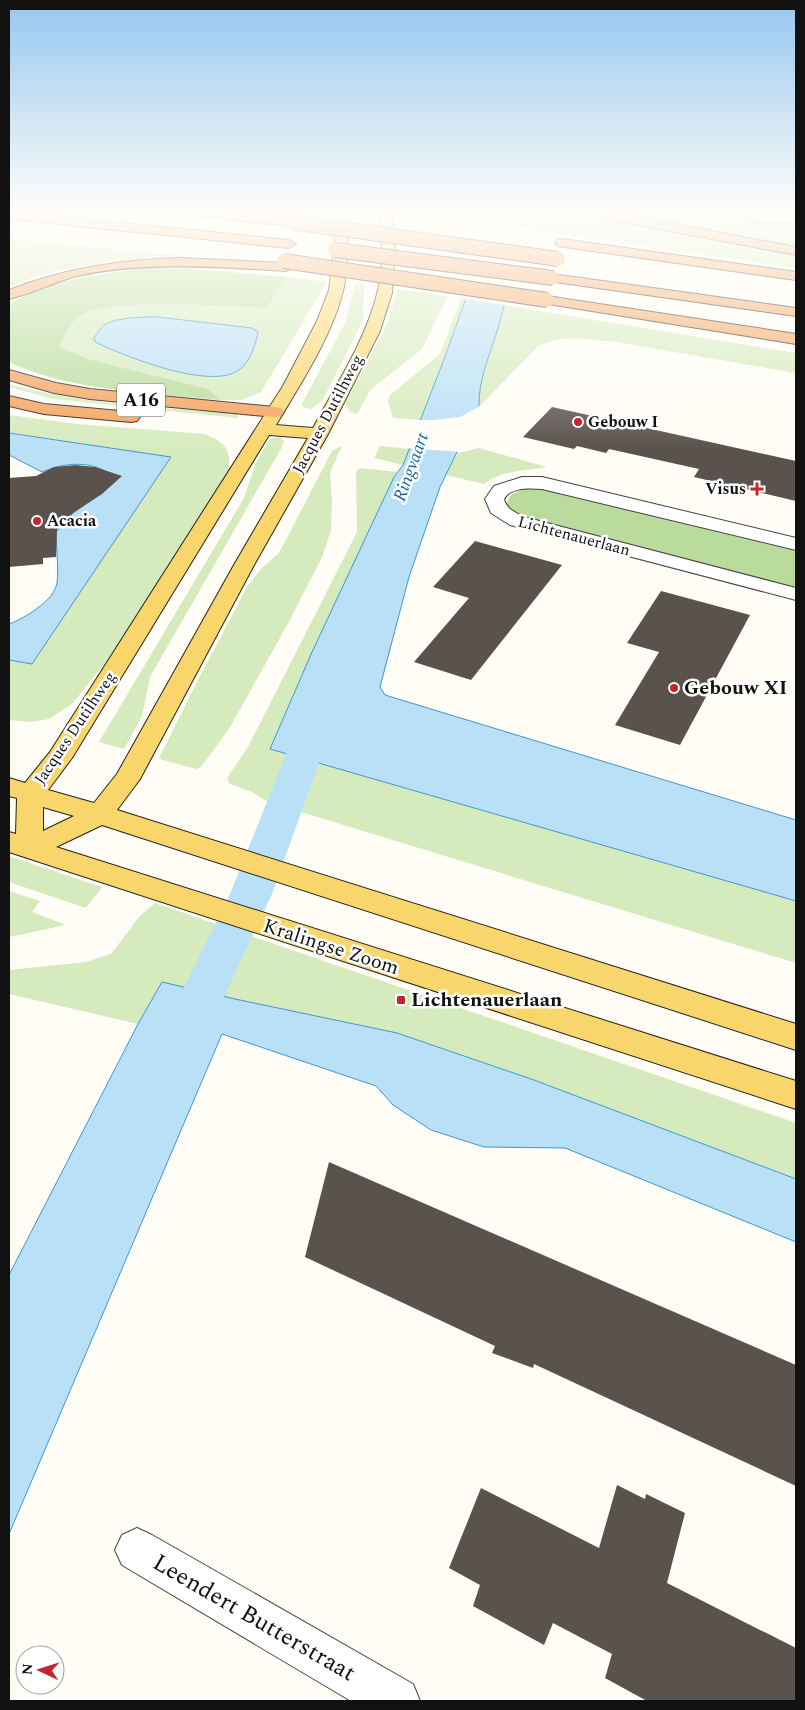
<svg xmlns="http://www.w3.org/2000/svg" width="805" height="1710" viewBox="0 0 805 1710" font-family="Spectral,serif">
<style>
.green{fill:#d5ebbd;fill-rule:evenodd}
.forest{fill:#b9dc9c}
.water{fill:#b9e0f7;stroke:#3f96cf}
.pier{fill:#fffdf5}
.lines{fill:none;stroke-linecap:round;stroke-linejoin:round}
.canal{fill:#b9e0f7;fill-rule:evenodd}
.building{fill:#5a524d}
.minor-casing{stroke:#444;stroke-width:2}
.major-casing{stroke:#222;stroke-width:2}
.highway-casing{stroke:#222;stroke-width:2}
.minor{fill:#fff;fill-rule:evenodd}
.major{fill:#f9d66b;fill-rule:evenodd}
.highway{fill:#f5a25d;fill-rule:evenodd}
.highway-bridge-casing{stroke:#222;stroke-width:16;stroke-linecap:butt}
.highway-bridge{stroke:#f5a25d;stroke-width:14}
.poi-dot{fill:#c4262e;stroke:#fff;stroke-width:2}
.labels{text-anchor:middle;dominant-baseline:central;stroke-width:5;stroke-linejoin:round;paint-order:stroke}
.far-street-label{font-size:16px;fill:#111;stroke:#fff}
.far-poi-label{font-size:16px;font-weight:bold;fill:#111;stroke:#fff;text-anchor:start}
.far-water-label{font-size:18px;font-style:italic;fill:#1768a6;stroke:#fff}
.shield{fill:#fff;stroke:#585858;stroke-width:1}
.shield-label{font-size:19px;font-weight:bold;fill:#111}
.poi-label{font-size:20px;font-weight:bold;fill:#111;stroke:#fff;text-anchor:start}
.street-label{font-size:20px;fill:#111;stroke:#fff}
.near-street-label{font-size:24px;fill:#111;stroke:#fff}
</style>
<rect width="100%" height="100%" fill="#fffdf5"/>
<g class="green">
<polygon points="394,210 478,210 472,223 394,213"/>
<polygon points="531,210 543,210 589,218 796,256 796,268 522,229"/>
<polygon points="605,210 661,210 796,228 796,247"/>
<path d="M9 239 192 257C178 262 153 259 138 260 94 263 49 269 9 287Z"/>
<path d="M287 277 327 282 261 392 241 400H220L208 389 89 359 58 347C64 339 69 325 76 318 101 295 230 307 267 308ZM158 317 252 328 258 332 246 363 226 376H211L191 375 108 323 138 318Z"/>
<polygon points="355,283 364,284 363,320 358,330 322,401 311,409 303,407 302,405 305,398 345,323"/>
<polygon points="397,289 447,296 422,349 370,390 357,414 350,412 345,403 389,321"/>
<polygon points="461,298 467,299 421,420 393,418 388,402 390,395 440,354"/>
<path d="M503 305 796 353V373L616 342 574 338 555 340 538 346 479 407C477 374 497 338 503 305Z"/>
<path d="M9 384C83 405 161 407 238 414L237 418 54 399 9 387Z"/>
<path d="M9 415 77 424 205 434C231 445 230 452 229 477L129 633 72 704 49 719 32 722 9 720V660L32 664 171 457 9 433Z"/>
<polygon points="279,437 284,441 282,447 150,677 142,716 124,749 99,742 244,498 255,465 269,439"/>
<polygon points="341,446 341,448 330,472 332,500 331,531 322,557 291,618 229,729 201,767 196,769 163,760 159,758 199,678 247,587 261,569 279,553 332,451"/>
<polygon points="380,446 410,449 403,465 374,458"/>
<path d="M479 448 547 467C526 471 501 470 484 484L446 475 458 453Z"/>
<polygon points="360,468 397,472 270,749 796,901 796,963 268,802 252,792 230,784 227,778 248,747 357,532 356,472"/>
<polygon points="9,856 102,887 86,908 9,882"/>
<polygon points="9,891 40,901 32,912 66,925 9,937"/>
<polygon points="155,903 796,1123 796,1179 534,1080 397,1033 235,999 162,982 138,1024 9,994 9,970 86,962 111,954 140,916"/>
</g>
<g class="forest">
<path d="M144 268 195 269 287 277 267 308C231 307 101 296 77 318 69 324 64 339 58 347L89 359 208 389 220 400C153 393 70 391 9 362V304L38 288 83 277Z"/>
<polygon points="545,487 796,549 796,589 517,517 505,507 510,496 523,488"/>
</g>
<g class="water">
<path d="M498 210H531C514 247 510 287 499 325 491 352 478 379 479 407L440 487 409 577 380 687 385 695 796 820V901L270 749 312 652 394 477 403 465 443 362Z"/>
<polygon points="661,210 693,210 796,224 796,228"/>
<path d="M158 317 252 328 258 332C256 344 250 362 239 370 211 391 124 356 95 342L94 338C97 334 100 328 104 325 116 317 144 317 158 317Z"/>
<path d="M9 433 171 457 32 664 9 660V624C25 618 54 601 57 583 59 569 56 547 56 532L73 513 87 503 105 471C85 460 61 464 42 472L9 455Z"/>
<polygon points="162,982 235,999 397,1033 534,1080 796,1179 796,1242 565,1148 484,1147 431,1130 393,1105 376,1086 222,1034 9,1534 9,1275 138,1024"/>
</g>
<g class="pier">
<polygon points="491,222 526,227 505,305 464,299"/>
<polygon points="482,405 461,452 407,448 418,420 434,420 460,417"/>
</g>
<g class="lines">
<polygon class="canal" points="322,696 334,699 339,707 272,894 196,1056 180,1061 164,1056 157,1042 230,894 305,707 310,699"/>
</g>
<g class="building">
<polygon points="552,407 796,461 796,501 694,477 699,469 609,449 606,453 577,446 574,449 523,437"/>
<polygon points="76,465 95,467 122,476 102,494 73,513 57,530 56,557 43,558 43,564 9,567 9,478 36,476 54,467"/>
<polygon points="475,541 562,565 471,680 414,662 469,598 433,587"/>
<polygon points="661,591 750,615 680,745 615,725 659,652 627,643"/>
<polygon points="329,1162 796,1365 796,1486 534,1364 533,1368 492,1353 495,1346 305,1257"/>
<polygon points="617,1485 645,1499 646,1494 685,1513 667,1583 796,1648 796,1701 647,1701 605,1678 612,1654 553,1623 544,1645 473,1606 480,1585 449,1568 481,1488 599,1548"/>
</g>
<g class="lines">
<defs>
<g id="minor">
<path d="M522 477H542L796 538V550L542 489C529 488 511 487 504 499 506 509 516 513 524 517L796 588V600L510 525 491 513 485 499 494 486Z"/>
<polygon points="137,1528 152,1535 413,1684 420,1701 351,1701 122,1565 115,1550 122,1535"/>
</g>
<path id="major" d="M335 210H347C348 236 349 265 343 291 332 336 300 385 276 425L313 428C336 385 365 341 377 294 384 269 381 236 380 210H392L395 244 392 293 380 331 328 434 254 565 140 779 117 810 796 1024V1050L102 825 56 847 796 1081V1109L9 852V832L16 834 17 798 9 796V778L25 783 50 752 283 386 317 321 329 290 335 240ZM269 435 308 438 234 565 117 774 94 803 48 790 72 758ZM43 807 74 816 43 831Z"/>
<g id="highway">
<polygon points="167,210 214,210 292,218 298,222 292,226 173,214"/>
<polygon points="573,210 601,210 796,247 796,255 579,214"/>
<polygon points="9,211 289,240 296,244 289,248 9,219"/>
<polygon points="562,239 796,272 796,280 557,246 555,243 557,240"/>
<path d="M180 258 286 263 293 267 286 271C217 267 145 261 77 276 54 282 32 294 9 299V290C65 268 120 260 180 258Z"/>
<polygon points="553,274 796,308 796,316 548,281 546,278 548,275"/>
<polygon points="547,296 796,334 796,344 542,303 540,300 542,297"/>
<polygon points="9,370 56,383 90,389 275,407 281,408 284,412 281,416 275,417 90,399 54,393 9,380"/>
<polygon points="9,396 44,404 131,412 137,413 140,417 137,421 131,422 44,414 9,406"/>
</g>
</defs>
<use href="#minor" class="minor-casing"/>
<use href="#major" class="major-casing"/>
<use href="#highway" class="highway-casing"/>
<use href="#minor" class="minor"/>
<use href="#major" class="major"/>
<use href="#highway" class="highway"/>
<defs>
<g id="highway-bridge">
<polyline points="292,222 558,259"/>
<polyline points="335,250 553,278"/>
<polyline points="284,261 547,300"/>
</g>
</defs>
<use href="#highway-bridge" class="highway-bridge-casing"/>
<use href="#highway-bridge" class="highway-bridge"/>
</g>
<linearGradient id="sky" x2="0" y2="1"><stop stop-color="#95c6ee"/><stop offset="0.47" stop-color="#fffefa"/><stop offset="1" stop-color="#fffefa" stop-opacity="0"/></linearGradient>
<rect width="805" height="450" fill="url(#sky)"/>
<g class="poi-dot">
<circle cx="578" cy="422" r="5"/>
<path d="M754.5 481.5h5v5h5v5h-5v5h-5v-5h-5v-5h5z"/>
<circle cx="37" cy="521" r="5"/>
<circle cx="674" cy="688" r="5"/>
<rect x="396" y="995" width="10" height="10" rx="2.5"/>
</g>
<g class="labels">
<g class="far-street-label">
<text transform="translate(328 414) rotate(-62)">Jacques Dutilhweg</text>
<text transform="translate(574 536) rotate(15)">Lichtenauerlaan</text>
<text transform="translate(75 728) rotate(-56)">Jacques Dutilhweg</text>
</g>
<g class="far-poi-label">
<text x="588" y="422">Gebouw I</text>
<text x="746" y="489" text-anchor="end">Visus</text>
<text x="47" y="521">Acacia</text>
</g>
<g class="far-water-label">
<text transform="translate(411 467) rotate(-70)">Ringvaart</text>
</g>
<rect class="shield" x="117" y="383.5" width="48" height="33" rx="4"/>
<g class="shield-label">
<text x="141" y="400">A16</text>
</g>
<g class="poi-label">
<text x="684" y="688">Gebouw XI</text>
<text x="411" y="1000">Lichtenauerlaan</text>
</g>
<g class="street-label">
<text transform="translate(331 947) rotate(18)">Kralingse Zoom</text>
</g>
<g class="near-street-label">
<text transform="translate(254 1618) rotate(30)">Leendert Butterstraat</text>
</g>
</g>
<rect width="805" height="1710" fill="none" stroke="#111111" stroke-width="20"/>
<g transform="translate(40 1670) rotate(274)"><circle r="24" fill="#ffffff" stroke="#a0a0a0"/>
<path d="M0-4L9 19L0 12L-9 19Z" fill="#c4262e"/>
<text y="-8" font-size="14" font-weight="bold" text-anchor="middle" fill="#111111">N</text>
</g>
</svg>
